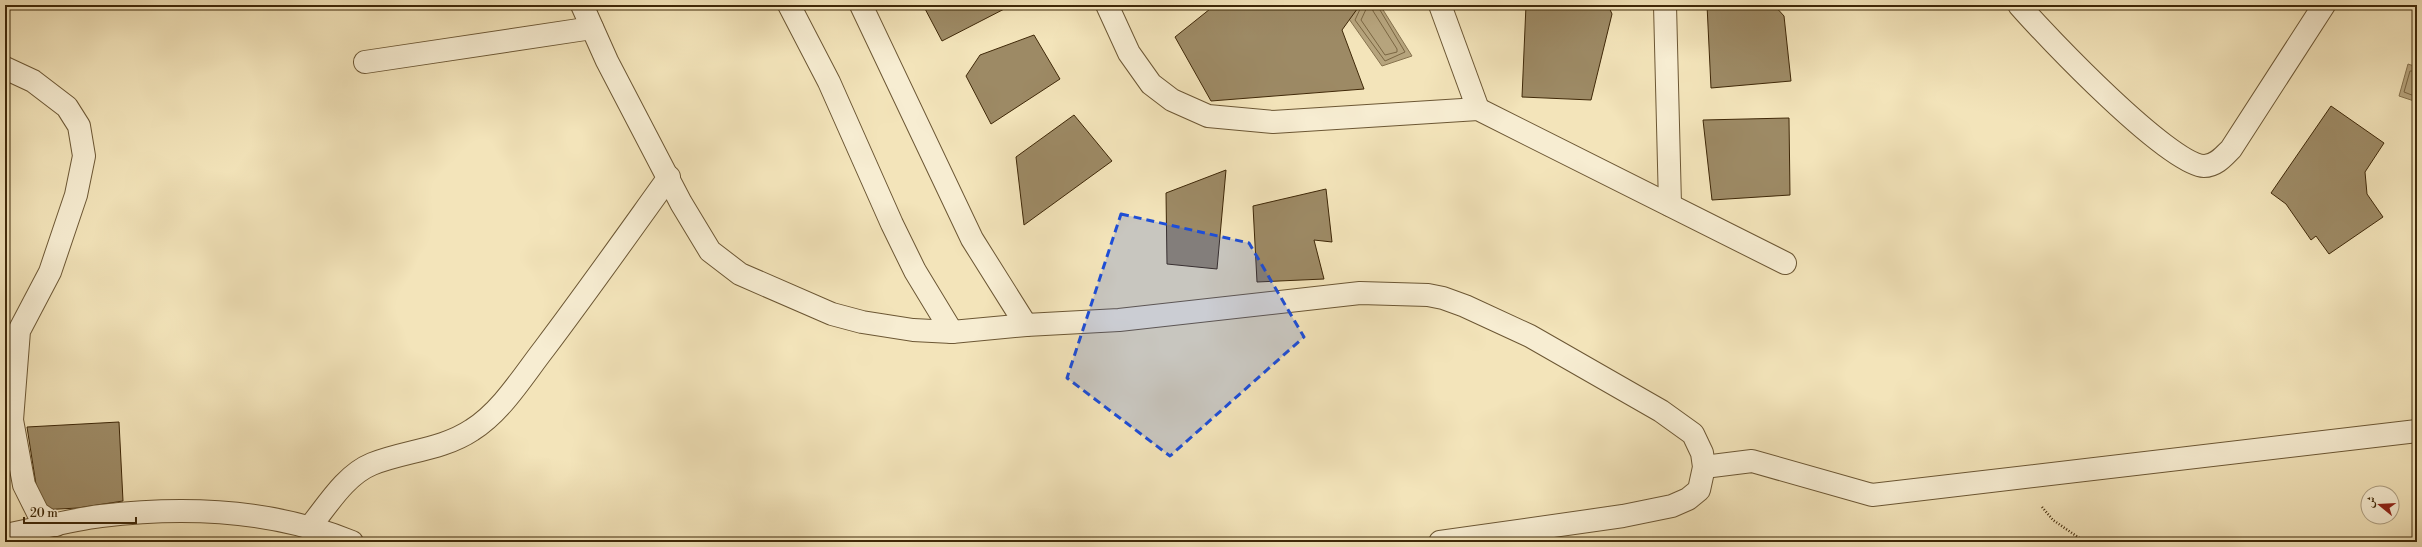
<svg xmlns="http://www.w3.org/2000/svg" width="2422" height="547" viewBox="0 0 2422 547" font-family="'Libre Bodoni',Amiri,serif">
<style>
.water{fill:#b6a47d;stroke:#86724e}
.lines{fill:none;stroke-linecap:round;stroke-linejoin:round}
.shore{stroke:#7a6642;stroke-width:1}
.building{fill:#9d8a65;stroke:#3f2808}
.minor-casing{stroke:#6c5734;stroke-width:24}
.path{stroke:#3f2808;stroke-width:2.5;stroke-dasharray:1 2;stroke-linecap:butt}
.minor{stroke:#f7edd2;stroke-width:22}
.marked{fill:#1d4ed8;fill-opacity:0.2;stroke:#1d4ed8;stroke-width:3;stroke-dasharray:8 5;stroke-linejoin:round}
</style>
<rect width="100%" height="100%" fill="#f3e4ba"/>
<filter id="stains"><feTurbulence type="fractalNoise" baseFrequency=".005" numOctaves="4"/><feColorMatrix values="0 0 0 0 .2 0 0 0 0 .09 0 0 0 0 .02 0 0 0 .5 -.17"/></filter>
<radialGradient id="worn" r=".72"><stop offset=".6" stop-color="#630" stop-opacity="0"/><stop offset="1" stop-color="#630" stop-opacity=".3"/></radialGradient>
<g class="water">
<polygon points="1360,5 1380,5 1412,56 1382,66 1349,19"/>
<polygon points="2408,64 2417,67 2417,102 2399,96"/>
</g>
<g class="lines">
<g class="shore">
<polyline points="1362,5 1355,20 1385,61 1405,52 1377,5"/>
<polyline points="1368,5 1361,20 1385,55 1397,52 1397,49 1373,11 1372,5"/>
<polyline points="2417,71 2410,71 2404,92 2417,97"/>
</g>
</g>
<g class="building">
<polygon points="923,5 1012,5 942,41"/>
<polygon points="1215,5 1360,5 1342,30 1364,89 1211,101 1175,37"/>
<polygon points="1526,5 1608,5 1612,14 1591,100 1522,97"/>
<polygon points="1707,5 1774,5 1784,16 1791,81 1711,88"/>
<polygon points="1034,35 1060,79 991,124 966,76 980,55"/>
<polygon points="2331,106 2384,143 2365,172 2367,194 2383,217 2329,254 2316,236 2311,240 2286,204 2271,193"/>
<polygon points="1074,115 1112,161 1024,225 1016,157"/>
<polygon points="1789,118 1790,195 1712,200 1703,120"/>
<polygon points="1226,170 1217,269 1167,264 1166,193"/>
<polygon points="1326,189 1332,242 1314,240 1324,279 1257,282 1253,206"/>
<polygon points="119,422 123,501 78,508 40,510 27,427"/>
</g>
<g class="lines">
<defs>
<g id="minor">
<polyline points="582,5 607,61 681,203 710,251 740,274 832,314 862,322 913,330 952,332 1026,325 1119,320 1360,293 1428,295 1443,298 1465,306 1530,336 1661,411 1693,434 1702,453 1704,467 1699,490 1688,499 1672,506 1623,516 1440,542"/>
<polyline points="789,5 829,82 892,224 915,271 952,332"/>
<polyline points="861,5 972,239 1026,325"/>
<polyline points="1107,5 1129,53 1151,84 1172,100 1208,116 1273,122 1478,109 1785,263"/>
<polyline points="1440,5 1478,109"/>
<polyline points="1665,5 1670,205"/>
<path d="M2019 5C2046 36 2169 165 2204 166 2216 166 2224 156 2231 149L2324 5"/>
<polyline points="365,62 592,28"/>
<polyline points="5,68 33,81 67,107 79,126 84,156 76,195 50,272 19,331 12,420 24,485 38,513 56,525"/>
<polyline points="1704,467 1752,461 1872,495 2417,431"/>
<path d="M309 528C327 506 345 475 372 464 404 451 442 450 472 430 502 411 523 376 544 349 587 292 628 234 669 177"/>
<path d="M5 535C37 529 69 520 101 516 185 506 272 509 352 542"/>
</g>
</defs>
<use href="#minor" class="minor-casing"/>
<polyline class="path" points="2042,507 2053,520 2085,542"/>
<use href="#minor" class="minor"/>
</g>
<path class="marked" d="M1121 214 1249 243 1304 337 1170 456 1067 378Z"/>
<rect width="2422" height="547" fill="none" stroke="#f3e4ba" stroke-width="20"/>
<rect x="6" y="6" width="2410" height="535" fill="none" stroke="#3f2808" stroke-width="2"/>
<rect x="10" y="10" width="2402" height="527" fill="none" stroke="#3f2808"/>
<g transform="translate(2380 505) rotate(288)"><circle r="19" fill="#f7edd2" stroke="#ad9e81"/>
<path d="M0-3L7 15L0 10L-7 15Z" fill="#8f2418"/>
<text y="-6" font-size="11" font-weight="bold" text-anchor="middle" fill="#3f2808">ش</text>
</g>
<path d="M24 517v6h112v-6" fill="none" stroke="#3f2808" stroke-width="2"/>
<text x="30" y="517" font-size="12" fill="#3f2808" stroke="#f7edd2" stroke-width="3" paint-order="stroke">20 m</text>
<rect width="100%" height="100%" filter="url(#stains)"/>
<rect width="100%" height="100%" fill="url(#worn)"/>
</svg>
